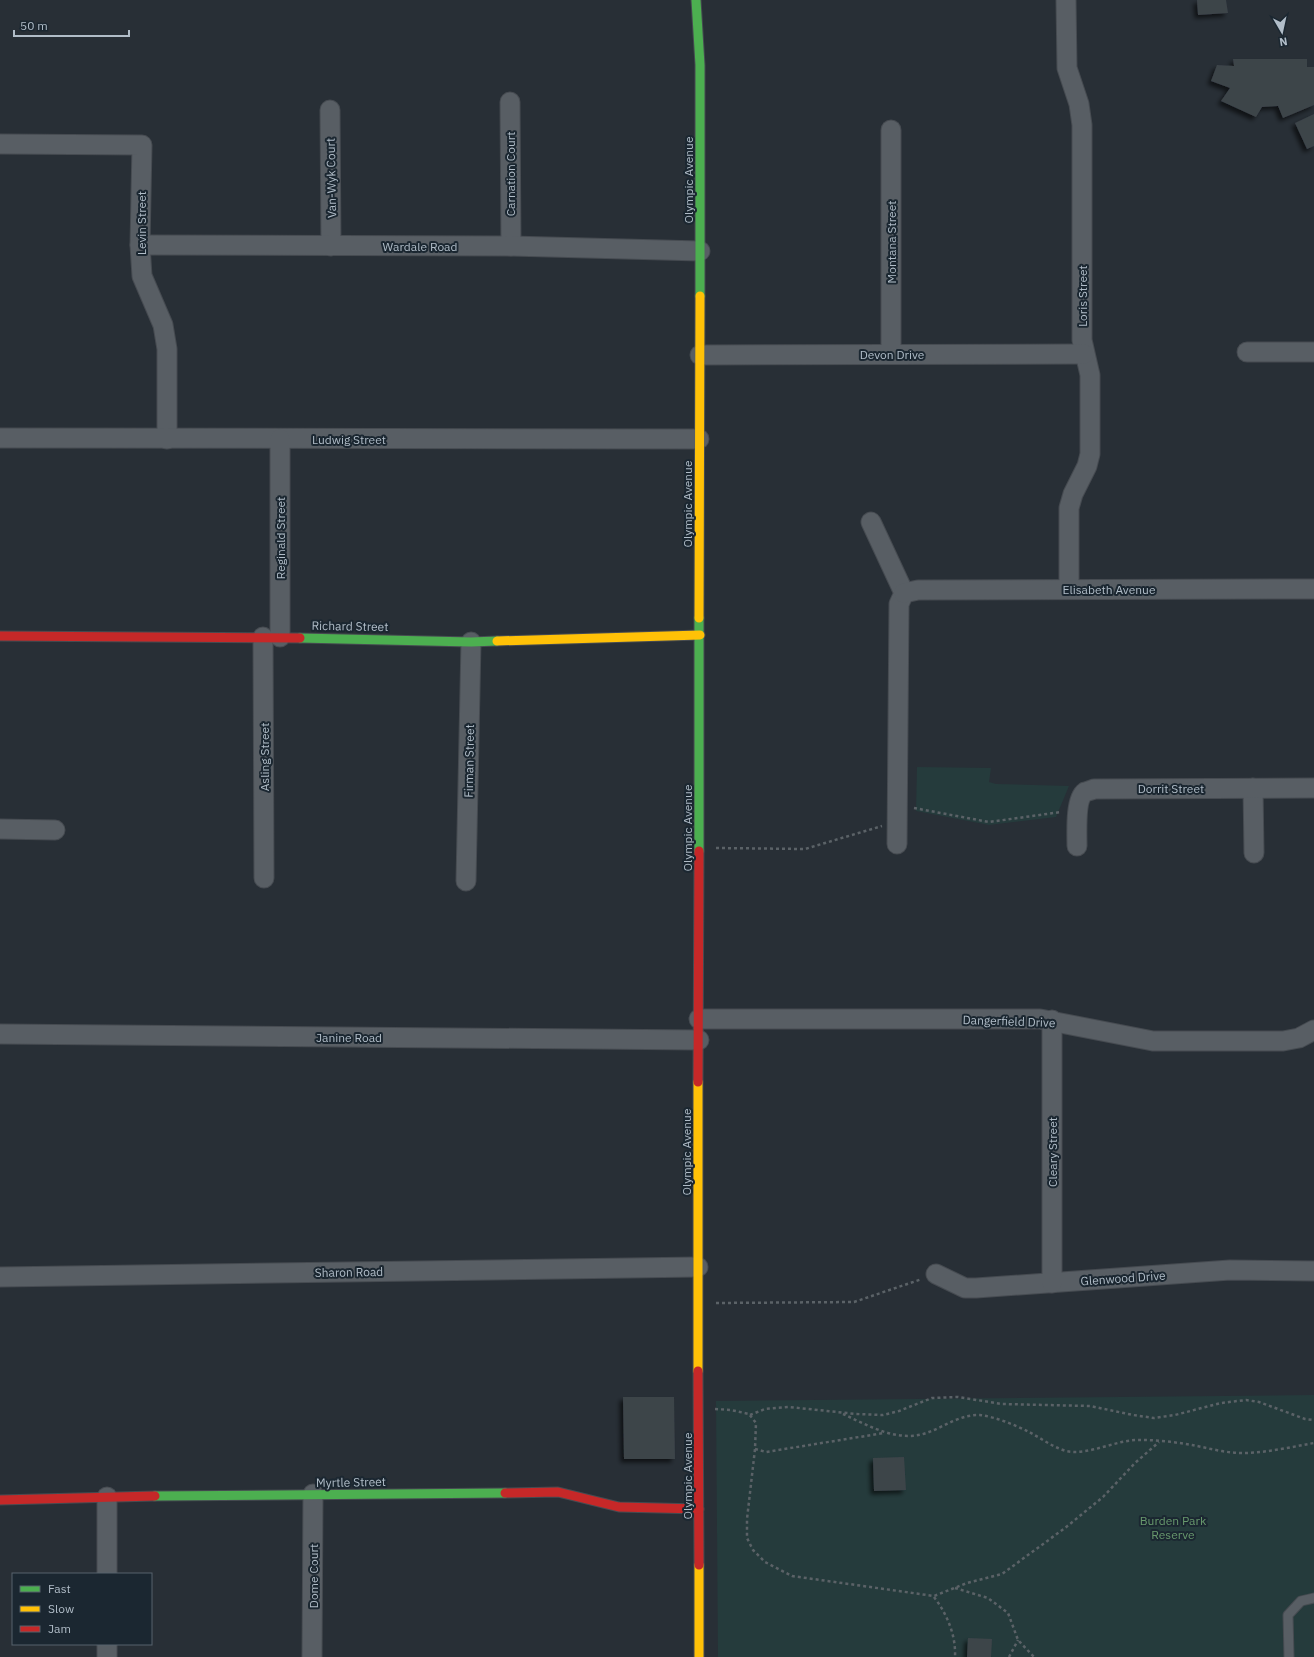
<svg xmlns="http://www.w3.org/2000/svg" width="1314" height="1657" viewBox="0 0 1314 1657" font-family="'IBM Plex Sans',sans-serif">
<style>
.green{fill:#253b3c}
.building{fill:#3d444a;filter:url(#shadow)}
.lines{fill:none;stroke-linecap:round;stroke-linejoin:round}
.lane-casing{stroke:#464b51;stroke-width:11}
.street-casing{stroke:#464b51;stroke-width:21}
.fast-casing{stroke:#464b51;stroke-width:11}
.slow-casing{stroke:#464b51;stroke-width:11}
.jam-casing{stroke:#464b51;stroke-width:11}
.path{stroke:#5b6267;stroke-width:2.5;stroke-dasharray:3 3;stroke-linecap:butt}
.lane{stroke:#585e64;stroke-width:9}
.street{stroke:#585e64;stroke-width:19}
.fast{stroke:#4caf50;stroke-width:9}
.slow{stroke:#ffc107;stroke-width:9}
.jam{stroke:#c62828;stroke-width:9}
.labels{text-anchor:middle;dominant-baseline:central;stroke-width:4;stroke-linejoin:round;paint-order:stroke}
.street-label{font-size:12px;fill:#b1bdc8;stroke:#1b2731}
.park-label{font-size:12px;fill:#68996d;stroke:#1b2731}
</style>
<defs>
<filter id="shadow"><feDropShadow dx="-3.5" dy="3.5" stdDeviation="2" flood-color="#0009"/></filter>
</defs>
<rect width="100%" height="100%" fill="#282f36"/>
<g class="green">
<polygon points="917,767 991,768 989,782 996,784 1069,786 1056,817 989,825 916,811"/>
<polygon points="1314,1395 1314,1657 718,1657 716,1401"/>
</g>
<g class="building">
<polygon points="1197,0 1226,0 1228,13 1198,15"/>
<polygon points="1233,59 1307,59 1307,67 1314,67 1314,105 1283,118 1278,106 1262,107 1256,117 1221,101 1230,88 1211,81 1217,65 1234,66"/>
<polygon points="1314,114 1314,146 1307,149 1295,123"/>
<polygon points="623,1397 674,1397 675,1459 624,1459"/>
<polygon points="904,1457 906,1490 874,1491 873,1458"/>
<polygon points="968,1638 992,1639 991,1657 967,1657"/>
</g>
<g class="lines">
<defs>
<polyline id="lane" points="1289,1657 1288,1615 1301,1601 1314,1598"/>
<g id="street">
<polyline points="1066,0 1067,68 1079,104 1082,125 1082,340 1090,375 1090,454 1087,466 1073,494 1069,508 1069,589"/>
<polyline points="510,102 511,246"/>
<polyline points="330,110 331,246"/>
<polyline points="0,144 142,145 140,245 142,276 163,325 167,349 167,439"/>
<polyline points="140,245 511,246 700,251"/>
<polyline points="1247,352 1314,352"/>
<polyline points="891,354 891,130"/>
<polyline points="700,355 1084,354"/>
<polyline points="0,438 699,439"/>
<polyline points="871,522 904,593 899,604 897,844"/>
<polyline points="904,593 918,590 1314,589"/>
<polyline points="263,637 264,878"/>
<polyline points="280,637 280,439"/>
<polyline points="1253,788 1254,853"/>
<polyline points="0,829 55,830"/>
<path d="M1077 846C1077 834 1075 799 1085 792 1088 791 1092 790 1094 789L1314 788"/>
<polyline points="466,881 471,642"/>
<polyline points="699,1019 1040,1019 1153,1041 1283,1041 1299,1038 1314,1030"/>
<polyline points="0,1034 699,1040"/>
<polyline points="936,1274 965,1288 976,1288 1230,1270 1314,1271"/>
<polyline points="0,1277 698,1267"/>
<polyline points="1052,1283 1052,1020"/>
<polyline points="107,1497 107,1574"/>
<polyline points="107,1644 107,1657"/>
<polyline points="312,1657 313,1494"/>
</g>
<g id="fast">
<polyline points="696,0 700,65 700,296"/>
<polyline points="300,638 471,642 497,641"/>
<polyline points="699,851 699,618"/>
<polyline points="155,1496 505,1493"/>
</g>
<g id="slow">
<polyline points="699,618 700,296"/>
<polyline points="497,641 700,635"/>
<polyline points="698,1371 698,1082"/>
<polyline points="699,1565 699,1657"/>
</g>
<g id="jam">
<polyline points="0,636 300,638"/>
<polyline points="698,1082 699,851"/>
<polyline points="698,1371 699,1565"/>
<polyline points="505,1493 558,1492 619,1507 699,1509"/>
<polyline points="0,1500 155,1496"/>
</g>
</defs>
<use href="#lane" class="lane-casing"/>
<use href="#street" class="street-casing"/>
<use href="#fast" class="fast-casing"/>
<use href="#slow" class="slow-casing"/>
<use href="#jam" class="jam-casing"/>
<g class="path">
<polyline points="914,808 989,822 1061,812"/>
<polyline points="716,848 805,849 882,826"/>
<polyline points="716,1303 854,1302 922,1279"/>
<polyline points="715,1409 731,1410 749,1414 756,1423 755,1449 747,1519 747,1538 753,1550 765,1562 792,1576 934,1596 967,1583 1002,1574 1065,1528 1103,1497 1135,1463 1159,1442"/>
<path d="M843 1414C869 1426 900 1444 929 1432 945 1426 962 1414 980 1415 996 1417 1015 1425 1029 1432 1041 1438 1052 1447 1066 1451 1089 1456 1117 1439 1140 1440 1157 1440 1175 1442 1192 1445 1208 1448 1225 1453 1242 1453 1266 1453 1291 1447 1314 1443"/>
<polyline points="750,1415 765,1409 789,1407 856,1414 883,1415 899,1411 932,1398 958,1397 1002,1404 1090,1406 1133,1415 1154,1418 1175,1415 1221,1403 1246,1400 1259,1402 1305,1419 1314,1420"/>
<polyline points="755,1449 766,1452 884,1433"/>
<polyline points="955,1588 988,1598 1008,1613 1018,1640 1034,1657"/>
<path d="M934 1597C947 1614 956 1635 955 1657"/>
<polyline points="1009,1657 1018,1640"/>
</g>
<use href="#lane" class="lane"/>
<use href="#street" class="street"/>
<use href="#fast" class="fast"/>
<use href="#slow" class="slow"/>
<use href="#jam" class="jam"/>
</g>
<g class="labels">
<g class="street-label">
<text transform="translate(510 174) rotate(-90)">Carnation Court</text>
<text transform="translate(331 178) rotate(-91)">Van-Wyk Court</text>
<text transform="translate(688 180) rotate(-90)">Olympic Avenue</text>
<text transform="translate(141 223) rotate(-90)">Levin Street</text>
<text transform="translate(891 242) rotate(-90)">Montana Street</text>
<text x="420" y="246">Wardale Road</text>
<text transform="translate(1082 296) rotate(-90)">Loris Street</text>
<text x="892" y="354">Devon Drive</text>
<text x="349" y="439">Ludwig Street</text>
<text transform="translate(687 504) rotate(-90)">Olympic Avenue</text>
<text transform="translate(280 538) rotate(-90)">Reginald Street</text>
<text x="1109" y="589">Elisabeth Avenue</text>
<text transform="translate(350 626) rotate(1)">Richard Street</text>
<text transform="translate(264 757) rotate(-90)">Asling Street</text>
<text transform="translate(469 761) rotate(-89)">Firman Street</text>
<text x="1171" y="788">Dorrit Street</text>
<text transform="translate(687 828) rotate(-90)">Olympic Avenue</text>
<text transform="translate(1009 1021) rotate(2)">Dangerfield Drive</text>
<text x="349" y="1037">Janine Road</text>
<text transform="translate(686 1152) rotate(-90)">Olympic Avenue</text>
<text transform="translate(1052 1152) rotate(-90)">Cleary Street</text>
<text transform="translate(349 1272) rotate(-1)">Sharon Road</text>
<text transform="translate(1123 1278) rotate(-4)">Glenwood Drive</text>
<text transform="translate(687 1476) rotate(-90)">Olympic Avenue</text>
<text transform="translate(351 1482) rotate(-1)">Myrtle Street</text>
<text transform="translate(313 1576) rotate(-90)">Dome Court</text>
</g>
<g class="park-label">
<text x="1173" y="1520">Burden Park<tspan x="1173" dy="14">Reserve</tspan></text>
</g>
</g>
<rect x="12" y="1573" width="140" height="72" fill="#1b2731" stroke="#57636d"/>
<rect x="20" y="1586" width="20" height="6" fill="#4caf50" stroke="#57636d"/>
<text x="48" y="1593" font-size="12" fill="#b1bdc8">Fast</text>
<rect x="20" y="1606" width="20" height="6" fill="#ffc107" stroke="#57636d"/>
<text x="48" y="1613" font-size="12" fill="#b1bdc8">Slow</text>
<rect x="20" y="1626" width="20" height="6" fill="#c62828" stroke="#57636d"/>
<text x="48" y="1633" font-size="12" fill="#b1bdc8">Jam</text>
<g transform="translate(1282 32) rotate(171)" stroke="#1b2731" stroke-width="3" paint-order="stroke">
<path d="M0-3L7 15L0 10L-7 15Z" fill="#b1bdc8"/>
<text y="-6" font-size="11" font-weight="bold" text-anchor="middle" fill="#b1bdc8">N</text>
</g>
<path d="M14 30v6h115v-6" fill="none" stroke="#b1bdc8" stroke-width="2"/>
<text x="20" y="30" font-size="12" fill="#b1bdc8" stroke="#1b2731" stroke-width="3" paint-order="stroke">50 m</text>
</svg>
